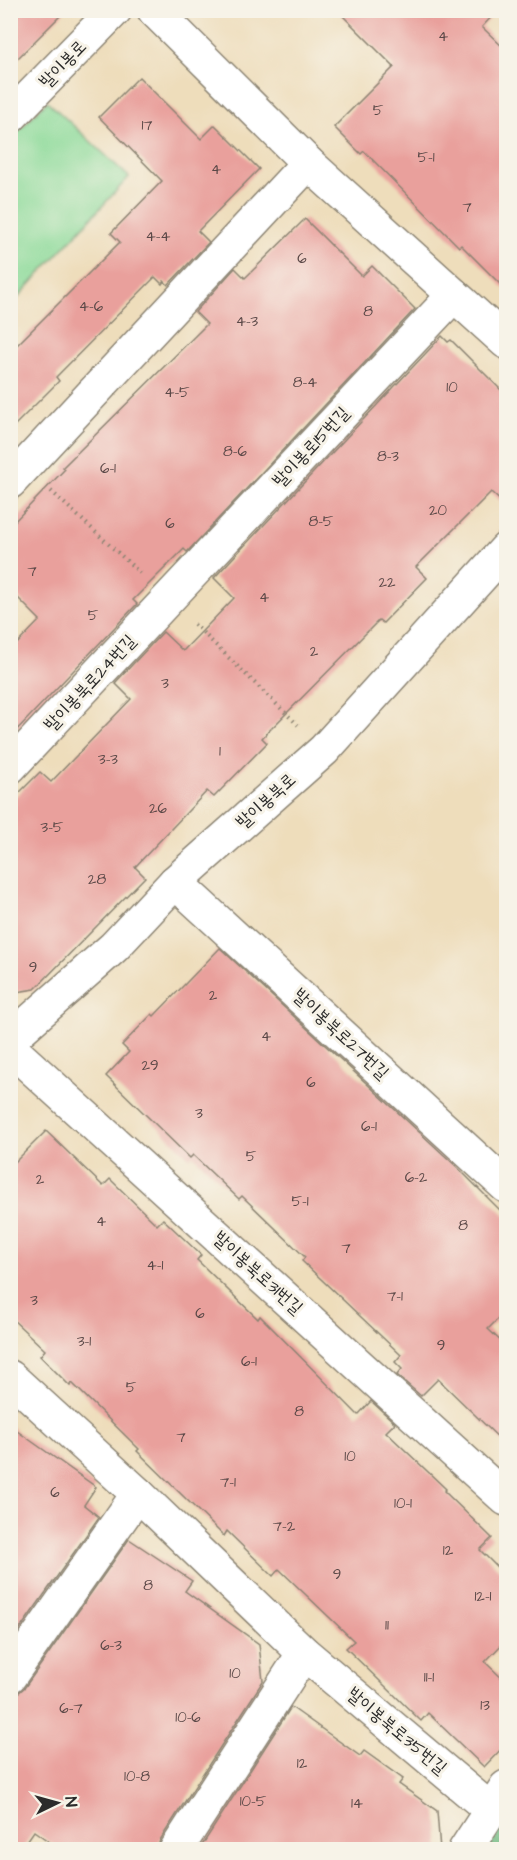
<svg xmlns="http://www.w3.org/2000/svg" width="517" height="1860" viewBox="0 0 517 1860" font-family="'Architects Daughter','Poor Story',sans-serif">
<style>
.green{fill:#8bda99;stroke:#5b8262;stroke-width:1.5}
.forest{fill:#70ba81;stroke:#4e7256;stroke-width:1.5}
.building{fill:#e9a09c}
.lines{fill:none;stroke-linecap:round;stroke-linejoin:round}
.minor-casing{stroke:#8c8473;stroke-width:36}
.path{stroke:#8c8473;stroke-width:4;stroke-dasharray:1.5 4.5;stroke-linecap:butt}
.minor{stroke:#fff;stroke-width:33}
.labels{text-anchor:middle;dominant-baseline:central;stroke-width:6;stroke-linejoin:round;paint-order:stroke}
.number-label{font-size:15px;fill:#5a4847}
.street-label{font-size:18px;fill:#2b2b2b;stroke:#f7f3e8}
</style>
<rect width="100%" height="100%" fill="#f7f3e8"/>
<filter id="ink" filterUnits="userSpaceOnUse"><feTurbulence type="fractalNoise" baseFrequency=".0167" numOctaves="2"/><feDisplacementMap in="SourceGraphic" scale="12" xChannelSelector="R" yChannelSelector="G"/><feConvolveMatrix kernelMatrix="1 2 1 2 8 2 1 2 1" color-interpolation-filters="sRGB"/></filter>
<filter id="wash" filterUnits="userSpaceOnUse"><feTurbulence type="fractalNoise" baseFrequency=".008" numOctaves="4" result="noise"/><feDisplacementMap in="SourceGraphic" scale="24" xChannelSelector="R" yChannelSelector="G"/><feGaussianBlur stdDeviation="1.35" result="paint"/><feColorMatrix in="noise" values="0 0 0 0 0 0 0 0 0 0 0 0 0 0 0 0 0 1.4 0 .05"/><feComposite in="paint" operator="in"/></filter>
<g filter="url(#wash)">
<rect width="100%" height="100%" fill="#edb"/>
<polygon class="green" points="47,101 129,177 11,305 10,140"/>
<polygon class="forest" points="506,1815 506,1849 482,1849"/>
<g id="blocks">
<g class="building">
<polygon points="10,10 66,10 10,66"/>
<polygon points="337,10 498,10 482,27 507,51 507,291 461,245 459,247 364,151 361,154 334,127 394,67"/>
<polygon points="139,77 201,139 215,125 259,169 198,231 209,242 168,285 164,281 162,284 155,277 56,377 59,381 10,430 10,352 120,242 111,233 162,181 99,117"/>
<polygon points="305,219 362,276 372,266 415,309 187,552 184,549 133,600 137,604 10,737 10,651 40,620 10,590 10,526 65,469 63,467 207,324 195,312 235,268 245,278"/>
<polygon points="442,336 448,342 451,340 507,396 507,507 491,492 416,567 427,578 383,623 379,620 262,738 267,743 214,797 207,791 135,867 145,877 35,989 10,993 10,802 40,772 51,782 131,699 115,683 163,632 183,651 234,598 214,578"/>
<polygon points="220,948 457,1167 507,1217 507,1310 488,1329 507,1347 507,1446 438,1379 421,1396 397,1375 402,1369 395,1362 401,1355 302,1261 305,1257 242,1196 239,1199 193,1155 190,1158 106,1076 129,1052 122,1045 152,1014 154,1016"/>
<polygon points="46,1131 103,1186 110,1179 157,1225 163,1219 201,1255 197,1260 258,1319 260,1316 358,1415 371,1401 395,1423 386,1432 446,1489 444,1491 492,1538 480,1550 507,1577 507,1639 485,1662 507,1683 507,1743 484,1767 428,1713 421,1721 346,1648 354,1641 279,1569 273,1576 227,1531 224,1536 137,1451 139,1449 72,1383 70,1386 40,1356 45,1350 10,1317 10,1167"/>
<polygon points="10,1426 96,1487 84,1505 99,1517 10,1643"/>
<polygon points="129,1539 192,1581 185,1591 259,1644 263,1681 160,1840 157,1850 61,1850 34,1831 21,1850 10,1850 10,1694 18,1693 25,1687"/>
<polygon points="291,1707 360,1756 364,1751 403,1779 399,1784 437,1811 440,1850 199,1850"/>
</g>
</g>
</g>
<g filter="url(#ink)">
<use href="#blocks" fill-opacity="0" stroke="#8c8473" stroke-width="1.5"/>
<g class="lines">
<defs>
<g id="minor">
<polyline points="154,10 308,163 506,342"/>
<polyline points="10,117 115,10"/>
<polyline points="10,482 308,163"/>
<polyline points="10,767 454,295"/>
<polyline points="175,882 506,1186"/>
<polyline points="10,1039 114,947 175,882 324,750 506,549"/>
<polyline points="10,1048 506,1499"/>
<polyline points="10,1377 138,1494 304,1653 491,1810"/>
<polyline points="10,1676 138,1494"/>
<polyline points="176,1850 304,1653"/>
<polyline points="465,1850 506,1787"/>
</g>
</defs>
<use href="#minor" class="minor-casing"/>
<g class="path">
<polyline points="51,491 140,573"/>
<polyline points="194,624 298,725"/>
</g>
<use href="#minor" class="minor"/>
</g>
</g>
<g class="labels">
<g class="number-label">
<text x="443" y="36">4</text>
<text x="378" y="110">5</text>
<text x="147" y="125">17</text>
<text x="426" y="157">5-1</text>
<text x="216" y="169">4</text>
<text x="467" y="207">7</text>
<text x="158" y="236">4-4</text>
<text x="302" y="258">6</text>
<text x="91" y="306">4-6</text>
<text x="368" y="311">8</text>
<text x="247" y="321">4-3</text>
<text x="305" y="382">8-4</text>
<text x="452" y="387">10</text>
<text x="177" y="392">4-5</text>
<text x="235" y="451">8-6</text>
<text x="388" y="456">8-3</text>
<text x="108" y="468">6-1</text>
<text x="438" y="510">20</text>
<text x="321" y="521">8-5</text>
<text x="170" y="523">6</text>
<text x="32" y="571">7</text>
<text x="387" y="582">22</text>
<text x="264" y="597">4</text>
<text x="93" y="615">5</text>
<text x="314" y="651">2</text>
<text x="165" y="683">3</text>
<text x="220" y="751">1</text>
<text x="108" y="759">3-3</text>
<text x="158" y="808">26</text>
<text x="52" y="827">3-5</text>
<text x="97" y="879">28</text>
<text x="33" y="967">9</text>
<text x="213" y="995">2</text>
<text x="266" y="1036">4</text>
<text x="150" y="1065">29</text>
<text x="311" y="1082">6</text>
<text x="199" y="1113">3</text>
<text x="369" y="1126">6-1</text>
<text x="251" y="1156">5</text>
<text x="416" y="1177">6-2</text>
<text x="40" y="1179">2</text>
<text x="300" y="1201">5-1</text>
<text x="101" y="1221">4</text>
<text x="463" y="1225">8</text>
<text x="346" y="1248">7</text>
<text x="155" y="1265">4-1</text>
<text x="395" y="1296">7-1</text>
<text x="34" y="1300">3</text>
<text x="200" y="1313">6</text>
<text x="84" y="1341">3-1</text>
<text x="441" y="1345">9</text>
<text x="249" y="1361">6-1</text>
<text x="131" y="1387">5</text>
<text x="299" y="1411">8</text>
<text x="181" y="1437">7</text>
<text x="350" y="1456">10</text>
<text x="228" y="1482">7-1</text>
<text x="55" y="1492">6</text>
<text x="403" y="1503">10-1</text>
<text x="284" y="1526">7-2</text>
<text x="448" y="1550">12</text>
<text x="337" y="1574">9</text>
<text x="148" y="1585">8</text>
<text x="483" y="1596">12-1</text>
<text x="387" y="1625">11</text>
<text x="111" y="1645">6-3</text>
<text x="235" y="1673">10</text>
<text x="429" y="1677">11-1</text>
<text x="485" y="1705">13</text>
<text x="71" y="1708">6-7</text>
<text x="188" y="1717">10-6</text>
<text x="302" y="1763">12</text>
<text x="137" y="1776">10-8</text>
<text x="253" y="1801">10-5</text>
<text x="357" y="1803">14</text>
</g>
<g class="street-label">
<text transform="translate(63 64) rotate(-46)">발이봉로</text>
<text transform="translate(311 447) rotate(-47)">발이봉로15번길</text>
<text transform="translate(90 683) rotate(-47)">발이봉북로24번길</text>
<text transform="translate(266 801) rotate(-42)">발이봉북로</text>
<text transform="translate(341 1034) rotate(43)">발이봉북로27번길</text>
<text transform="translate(258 1273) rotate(42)">발이봉북로31번길</text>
<text transform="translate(397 1731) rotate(40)">발이봉북로35번길</text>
</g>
</g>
<rect width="517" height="1860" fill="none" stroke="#f7f3e8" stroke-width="36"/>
<g transform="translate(57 1803) rotate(85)" stroke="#f7f3e8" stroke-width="4.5" paint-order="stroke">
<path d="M0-4.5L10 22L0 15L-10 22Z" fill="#2b2b2b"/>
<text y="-9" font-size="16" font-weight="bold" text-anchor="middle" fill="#2b2b2b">N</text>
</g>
</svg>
